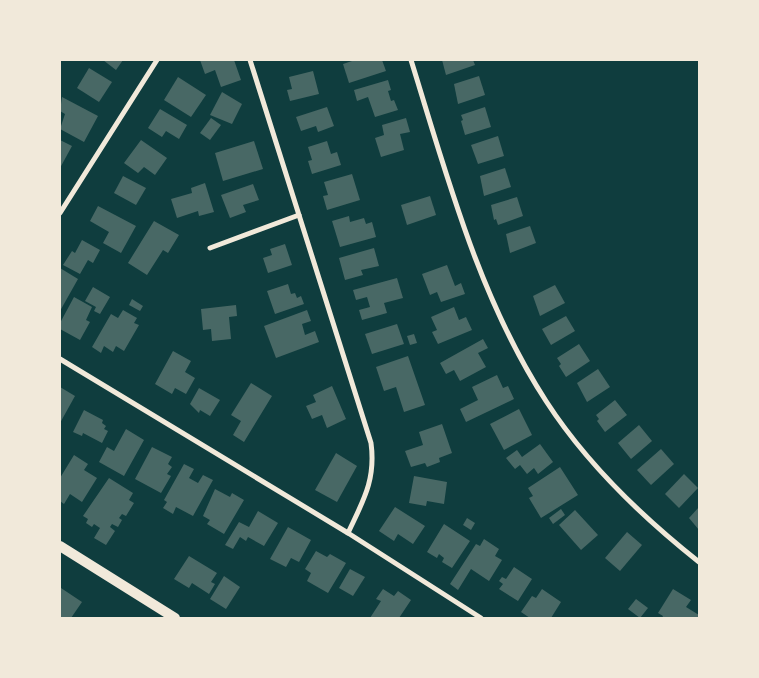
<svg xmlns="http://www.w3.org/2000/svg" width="759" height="678" viewBox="0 0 759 678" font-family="'Alegreya Sans',sans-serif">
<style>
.building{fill:#486865}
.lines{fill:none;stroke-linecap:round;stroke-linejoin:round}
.minor{stroke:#f1e9da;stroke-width:5}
.secondary{stroke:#f1e9da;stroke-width:10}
</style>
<rect width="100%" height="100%" fill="#0f3d3e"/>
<g class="building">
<polygon points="103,60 123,60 116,70"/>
<polygon points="200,60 234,60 241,80 221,87 215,70 205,74"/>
<polygon points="355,60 382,60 386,71 349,83 343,64"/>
<polygon points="442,60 473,60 475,65 446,75"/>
<polygon points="89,68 112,82 99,102 77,88"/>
<polygon points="313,71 319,94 290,101 287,90 292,89 289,77"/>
<polygon points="479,76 485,95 458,104 454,84"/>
<polygon points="178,77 206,95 191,117 164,100"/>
<polygon points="388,80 391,90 388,91 391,101 394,100 398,110 375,117 368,97 357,101 354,90"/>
<polygon points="222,92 242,104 232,124 210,115"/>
<polygon points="62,97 98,116 84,142 60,129 65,114 60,111"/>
<polygon points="327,107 334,126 318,132 316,126 301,131 296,117"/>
<polygon points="485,107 491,127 465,135 461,121 463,120 461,115"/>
<polygon points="160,109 187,125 179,139 166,131 162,137 148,128"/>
<polygon points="211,118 221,125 210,140 200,133"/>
<polygon points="406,118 410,132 400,134 404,150 381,157 375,138 384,135 382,125"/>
<polygon points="498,136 504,156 478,164 471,145"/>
<polygon points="60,140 72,146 60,168"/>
<polygon points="141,140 167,158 155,175 144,167 138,173 124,163"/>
<polygon points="254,141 263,169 223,181 215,153"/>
<polygon points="327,141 331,154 337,152 341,165 312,174 308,161 312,160 308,147"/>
<polygon points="505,168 511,187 484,196 480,176"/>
<polygon points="352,174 360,200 327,210 323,196 328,195 324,182"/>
<polygon points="123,176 146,188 136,205 114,193"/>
<polygon points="205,183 214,212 199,216 198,211 177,218 171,199 192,193 191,188"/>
<polygon points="253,184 259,200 243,205 246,212 230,218 221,195"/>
<polygon points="430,196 436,215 407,225 401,205"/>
<polygon points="517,197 523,216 498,225 496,219 494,220 491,205"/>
<polygon points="98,206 136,226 121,253 103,243 109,232 90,221"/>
<polygon points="349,216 350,222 364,218 366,224 372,222 376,237 340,247 332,221"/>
<polygon points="154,221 179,235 168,253 163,250 147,275 128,263"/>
<polygon points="530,226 536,243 510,253 506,234"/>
<polygon points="82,240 100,250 93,263 88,260 80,274 63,265 72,251 75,253"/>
<polygon points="285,244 292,265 268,273 263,258 272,255 270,249"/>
<polygon points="374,248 379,266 361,270 363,275 345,280 339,258"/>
<polygon points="447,265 455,286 461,283 465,294 441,302 437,292 430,295 422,274"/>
<polygon points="60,268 78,279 60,311"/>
<polygon points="397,278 403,298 384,303 387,313 362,320 359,310 370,307 367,297 356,300 353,290"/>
<polygon points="288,284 291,294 295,293 297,298 301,296 304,304 275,314 267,291"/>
<polygon points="555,285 565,303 540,316 533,296"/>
<polygon points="93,287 110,297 100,314 94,311 96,307 85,301"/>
<polygon points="74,297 92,307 86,320 90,322 80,340 60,329 60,323"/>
<polygon points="132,299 143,306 140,311 129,305"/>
<polygon points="236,305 237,316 229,317 231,339 212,341 211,329 203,330 201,309"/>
<polygon points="454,307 459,320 466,317 472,330 438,344 432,332 437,330 431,317"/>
<polygon points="123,310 137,318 134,323 139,325 124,351 116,346 113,352 104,346 101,353 92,347 111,314 118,318"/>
<polygon points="307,310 311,321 302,324 305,335 315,331 319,342 276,358 264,326"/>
<polygon points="566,316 575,331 551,345 542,329"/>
<polygon points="397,324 404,344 372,354 365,334"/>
<polygon points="414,334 417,343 410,345 407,336"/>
<polygon points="483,339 488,348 478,353 486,367 460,381 454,370 446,374 440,363"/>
<polygon points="579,344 590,361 566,377 559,366 561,364 557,358"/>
<polygon points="173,351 191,361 185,372 195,378 186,394 175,388 172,394 155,384"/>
<polygon points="408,356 425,405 404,412 396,387 384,391 376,367"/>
<polygon points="598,369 610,387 587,402 577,383"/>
<polygon points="497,375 503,388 508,386 514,399 466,422 460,409 478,400 472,387"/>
<polygon points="251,383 272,396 244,442 233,435 241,421 231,415"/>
<polygon points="332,386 346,419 327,428 322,415 312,419 306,406 316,402 313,395"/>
<polygon points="60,387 75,396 60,423"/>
<polygon points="199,388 220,400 210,416 200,410 199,413 190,404"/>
<polygon points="615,400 627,415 605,432 597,421 599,419 596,415"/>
<polygon points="519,409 532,435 504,450 490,424"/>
<polygon points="84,410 103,420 102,423 106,426 104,429 108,431 102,443 83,433 82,436 73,432"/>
<polygon points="442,424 452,453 439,458 440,462 427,467 425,463 411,467 405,451 423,445 419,432"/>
<polygon points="639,425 652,441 631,459 618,443"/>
<polygon points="126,429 144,440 124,476 99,462 107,447 114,451"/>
<polygon points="540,444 553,462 538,474 534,468 527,474 520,465 515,469 506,458 517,450 522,457"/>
<polygon points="152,447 172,457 168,464 172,467 167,474 171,476 161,493 135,479"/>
<polygon points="661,449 674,464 651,485 637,470"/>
<polygon points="336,453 357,466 337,502 315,490"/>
<polygon points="74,455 88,464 84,470 97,478 82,502 70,494 64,504 60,501 60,478"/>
<polygon points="184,464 194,469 189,478 198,483 203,475 213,480 193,516 176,507 173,514 163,508 167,502 164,500"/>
<polygon points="560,467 578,495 541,518 529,498 533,496 528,488"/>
<polygon points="684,474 698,488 679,508 665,494"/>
<polygon points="414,476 447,482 444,504 427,501 426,506 409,503"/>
<polygon points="109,478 133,493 129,500 134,503 126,516 122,514 119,518 122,520 118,527 112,524 110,527 115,531 106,545 94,538 100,528 94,524 92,527 86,523 88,519 83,516"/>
<polygon points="215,489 230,497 232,493 244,500 224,534 207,524 210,520 203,516"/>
<polygon points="395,507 425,526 413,544 398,534 394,541 379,531"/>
<polygon points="699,507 699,530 689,518"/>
<polygon points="561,509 565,515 553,524 549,518"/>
<polygon points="575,510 598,535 581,550 559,525"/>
<polygon points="258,511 278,523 264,546 248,537 246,541 240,537 233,549 225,545 239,522 249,527"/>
<polygon points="467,518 475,523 471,530 463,525"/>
<polygon points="444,524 470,541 452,568 442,562 444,558 439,554 437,558 427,552"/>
<polygon points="288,527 311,540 299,562 291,558 286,567 270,559"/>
<polygon points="627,532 642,545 620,571 605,558"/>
<polygon points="484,539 499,549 495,556 502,560 489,581 471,569 458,590 450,584 476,544 480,546"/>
<polygon points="316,551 327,557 330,554 346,563 328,593 307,581 311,573 305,569"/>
<polygon points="189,556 217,573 211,582 215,584 209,594 192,583 189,588 174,579"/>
<polygon points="514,567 532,579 518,601 499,589 503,584 499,581 502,577 506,579"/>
<polygon points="350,569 365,577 353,596 339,588"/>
<polygon points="224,576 240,587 226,609 210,599"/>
<polygon points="61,588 82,602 71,618 60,618"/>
<polygon points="383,589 394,596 398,591 411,600 399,618 370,618 381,601 376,599"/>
<polygon points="542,589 561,602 551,618 530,618 521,612 532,596 536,598"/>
<polygon points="673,589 691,600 686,607 699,615 699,618 662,618 663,616 658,613"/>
<polygon points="636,599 648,608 640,618 628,609"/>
</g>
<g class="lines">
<g class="minor">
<path d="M250 60 371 443C376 480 363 501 348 533"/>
<path d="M411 60C447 176 479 298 546 401 586 463 641 516 699 562"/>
<polyline points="60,213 157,60"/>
<polyline points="210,248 299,215"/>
<polyline points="60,359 348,533 481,618"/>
</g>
<polyline class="secondary" points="60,546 175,618"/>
</g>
<rect width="759" height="678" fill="none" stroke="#f1e9da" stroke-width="122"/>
</svg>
